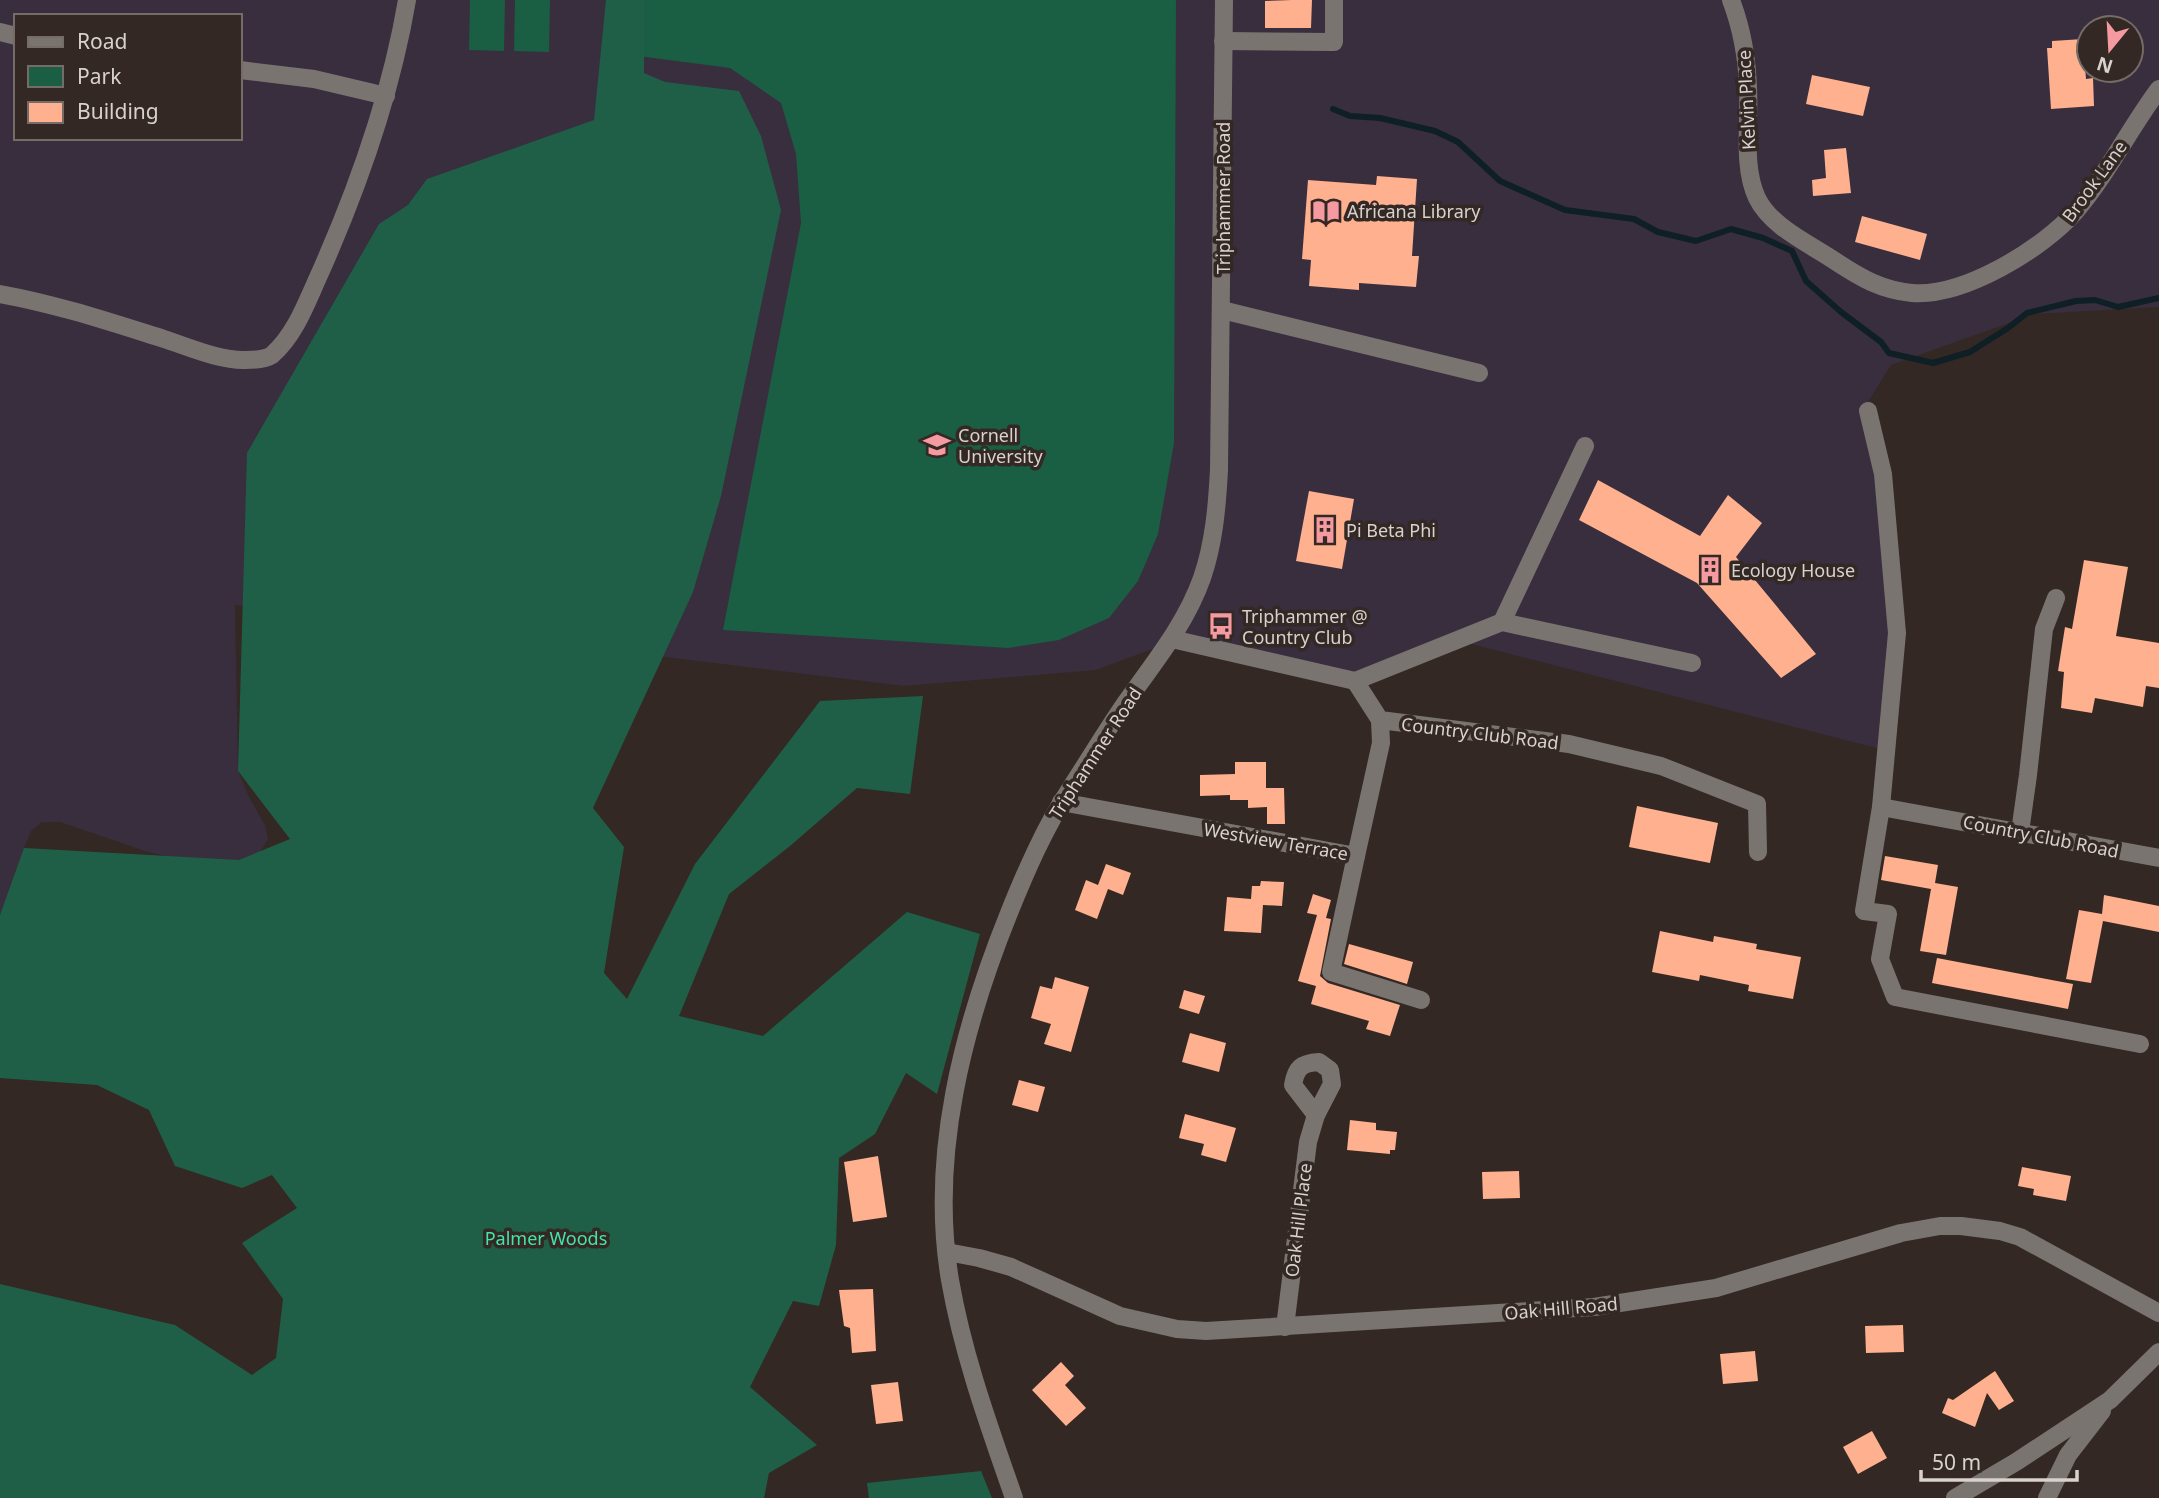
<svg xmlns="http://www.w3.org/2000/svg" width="2159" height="1498" viewBox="0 0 2159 1498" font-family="'Noto Sans',sans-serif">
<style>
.education{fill:#382e3d;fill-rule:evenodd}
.green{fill:#1a5e44}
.forest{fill:#205f47}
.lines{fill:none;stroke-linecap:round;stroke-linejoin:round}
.stream{stroke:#0e1f25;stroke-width:6}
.building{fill:#feb08f}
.minor{stroke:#7a7471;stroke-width:18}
.labels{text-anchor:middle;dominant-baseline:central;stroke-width:7;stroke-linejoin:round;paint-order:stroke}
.street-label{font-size:18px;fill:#d9d1ce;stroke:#332823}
.poi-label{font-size:18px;fill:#d9d1ce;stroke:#332823;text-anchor:start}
.park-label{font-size:18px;fill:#42e5ab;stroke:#332823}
</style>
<rect width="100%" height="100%" fill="#332823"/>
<path class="education" d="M0 0H2159V307L2034 314 1891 365 1866 405 1883 486 1893 639 1884 750 1456 640 1352 681 1166 644 1096 670 904 686 235 605 238 771 249 797 265 825 268 839 260 852 239 860 205 864 148 852 60 822H42L31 831 24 848 8 912 0 925ZM16 16H240V138H16ZM2089 28H2131V70H2089Z"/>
<g class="green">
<polygon points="470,0 505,0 504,51 469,50"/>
<polygon points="515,0 550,0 549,52 514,51"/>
<polygon points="637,0 1176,0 1174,443 1158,534 1138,581 1109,618 1059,640 1008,648 723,630 801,223 796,154 781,103 730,68 638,56"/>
</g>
<g class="forest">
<polygon points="606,0 644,0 644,73 665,82 739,91 761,136 781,210 721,496 693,592 593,808 624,847 604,973 627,999 695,864 820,701 923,696 910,794 857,788 790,846 729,894 679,1016 763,1036 907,912 980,934 937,1094 906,1073 875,1134 839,1158 836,1245 819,1306 793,1301 750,1387 817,1445 769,1473 764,1498 0,1498 0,1284 175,1325 252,1375 276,1358 283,1299 242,1243 297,1208 272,1175 242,1188 175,1166 149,1110 97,1085 0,1078 0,915 24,848 239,860 290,839 238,771 247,453 379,224 408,205 427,179 594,120"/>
<polygon points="981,1471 992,1498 869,1498 867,1483"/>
</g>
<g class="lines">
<polyline class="stream" points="1333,109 1350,116 1380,118 1435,131 1458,142 1500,181 1565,210 1634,219 1658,232 1696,241 1731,229 1763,238 1792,251 1806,281 1841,312 1881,342 1889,353 1933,363 1970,352 2008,328 2027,313 2076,301 2095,300 2118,307 2159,298"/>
</g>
<g class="building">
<polygon points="1292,0 1312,0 1311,28 1265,28 1265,1"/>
<polygon points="2083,39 2086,79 2093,78 2094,106 2051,109 2047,48 2052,48 2052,41"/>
<polygon points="1812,75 1870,87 1863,116 1806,104"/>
<polygon points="1846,148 1851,193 1813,196 1812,180 1826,178 1824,150"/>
<polygon points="1377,176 1417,179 1412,256 1419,256 1416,287 1359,283 1359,290 1309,286 1311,260 1302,259 1308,180 1376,185"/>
<polygon points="1862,216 1927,234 1920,260 1855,242"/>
<polygon points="1598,480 1700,536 1728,495 1762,523 1736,557 1816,654 1781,678 1697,583 1579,520"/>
<polygon points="1309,491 1354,499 1342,569 1296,561"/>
<polygon points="2084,560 2128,567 2116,636 2159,643 2159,688 2146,686 2143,707 2095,698 2092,713 2061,708 2064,672 2058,671 2065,627 2072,629"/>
<polygon points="1235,762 1266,762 1266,788 1284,788 1285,824 1267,824 1267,807 1248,808 1248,800 1230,800 1230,795 1200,796 1200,775 1235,774"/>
<polygon points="1637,806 1718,823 1710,863 1629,847"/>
<polygon points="1885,856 1938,865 1935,883 1958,887 1946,955 1920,951 1931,889 1881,880"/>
<polygon points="1106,864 1131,873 1123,895 1108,889 1097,919 1075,910 1086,880 1098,885"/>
<polygon points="1261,881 1284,882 1282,906 1263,905 1261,933 1224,931 1227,897 1251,899 1252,886 1260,886"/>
<polygon points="1313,894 1331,900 1326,918 1331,919 1320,976 1328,983 1400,1005 1390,1036 1366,1029 1369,1021 1311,1004 1316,986 1298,981 1317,915 1307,913"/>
<polygon points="2104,895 2159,906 2159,932 2103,921 2091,983 2066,979 2079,910 2102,914"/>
<polygon points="1660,931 1713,942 1714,936 1757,944 1756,949 1801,957 1793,999 1748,991 1749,985 1700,975 1699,981 1652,972"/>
<polygon points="1349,944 1413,962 1407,984 1344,964"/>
<polygon points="1937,958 2073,984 2068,1009 1932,983"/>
<polygon points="1055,977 1089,987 1071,1052 1044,1044 1051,1024 1031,1018 1040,986 1052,989"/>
<polygon points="1184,990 1205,996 1199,1014 1179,1008"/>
<polygon points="1190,1033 1226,1043 1219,1072 1182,1062"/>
<polygon points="1019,1080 1045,1087 1038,1112 1012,1105"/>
<polygon points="1185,1114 1236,1128 1226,1162 1201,1155 1204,1144 1179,1138"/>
<polygon points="1350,1120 1376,1123 1376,1130 1397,1132 1395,1150 1390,1150 1390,1154 1347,1150"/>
<polygon points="878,1156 887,1217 853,1222 844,1162"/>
<polygon points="2022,1167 2071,1176 2066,1201 2033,1195 2034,1189 2018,1186"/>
<polygon points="1519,1171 1520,1198 1483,1199 1482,1172"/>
<polygon points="873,1289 876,1351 852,1353 850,1328 844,1326 839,1290"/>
<polygon points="1903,1325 1904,1352 1866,1353 1865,1326"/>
<polygon points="1755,1351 1758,1381 1723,1384 1720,1354"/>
<polygon points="1061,1362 1074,1376 1065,1385 1086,1408 1066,1426 1032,1390"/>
<polygon points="1995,1371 2014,1401 1999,1410 1987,1393 1975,1427 1942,1413 1948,1398 1953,1400"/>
<polygon points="898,1382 903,1421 876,1424 871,1385"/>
<polygon points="1872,1431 1887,1458 1858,1474 1843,1447"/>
</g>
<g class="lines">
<g class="minor">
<path d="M1731 0C1742 29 1747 57 1748 88 1750 123 1742 166 1757 198 1771 227 1810 244 1835 261 1861 278 1881 290 1912 293 1964 297 2042 249 2075 212 2107 175 2129 129 2159 89"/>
<polyline points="0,32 16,36"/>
<polyline points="1223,41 1334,42 1334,0"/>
<polyline points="240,70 314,79 386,96"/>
<path d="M0 294C56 304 110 322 164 339 189 347 220 361 246 360 254 360 266 359 272 355 296 334 307 301 320 273 359 185 391 95 407 0"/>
<polyline points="1222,310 1479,373"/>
<polyline points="1868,411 1883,474 1897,633 1881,807 1864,911 1888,914 1880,959 1895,997 2140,1044"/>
<polyline points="1502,622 1585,446"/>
<polyline points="1172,639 1355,681 1380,720 1569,744 1661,766 1757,804 1758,852"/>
<polyline points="1355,681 1502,622 1692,663"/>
<polyline points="1061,802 1356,856 1381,743 1380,720"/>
<polyline points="1881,807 2159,858"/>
<polyline points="2020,832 2028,775 2044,629 2056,598"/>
<polyline points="1356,856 1331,972 1421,1000"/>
<path d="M1319 1062 1330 1070 1332 1084 1316 1115 1293 1085C1296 1068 1301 1063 1319 1062Z"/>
<polyline points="947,1252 979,1258 1011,1267 1120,1316 1177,1329 1206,1331 1594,1307 1716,1288 1901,1233 1940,1226 1961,1226 2000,1231 2020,1237 2159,1313"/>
<polyline points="1285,1327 1308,1142 1316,1115"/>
<path d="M1014 1498C989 1426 963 1355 950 1280 929 1156 963 1027 1009 913 1026 871 1045 827 1070 789 1088 761 1105 733 1124 705 1152 665 1185 626 1202 578 1214 543 1217 507 1219 470L1224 0"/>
<polyline points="1955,1498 2016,1462 2110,1400 2159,1352"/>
<polyline points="2047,1498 2068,1455 2102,1411"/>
</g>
</g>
<defs>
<symbol id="library-bare" viewBox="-9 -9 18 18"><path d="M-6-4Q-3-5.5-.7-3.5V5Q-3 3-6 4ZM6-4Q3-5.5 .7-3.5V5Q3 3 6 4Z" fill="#f49aa0" stroke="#332823" stroke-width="2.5" paint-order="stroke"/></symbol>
<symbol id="university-bare" viewBox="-9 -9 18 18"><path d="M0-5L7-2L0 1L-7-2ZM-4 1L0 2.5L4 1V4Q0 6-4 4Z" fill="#f49aa0" stroke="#332823" stroke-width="2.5" paint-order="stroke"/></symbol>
<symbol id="building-bare" viewBox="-9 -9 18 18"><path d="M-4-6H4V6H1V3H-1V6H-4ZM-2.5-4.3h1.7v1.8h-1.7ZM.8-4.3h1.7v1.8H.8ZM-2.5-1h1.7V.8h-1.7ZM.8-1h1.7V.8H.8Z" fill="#f49aa0" stroke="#332823" stroke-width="2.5" paint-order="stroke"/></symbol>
<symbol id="bus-bare" viewBox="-9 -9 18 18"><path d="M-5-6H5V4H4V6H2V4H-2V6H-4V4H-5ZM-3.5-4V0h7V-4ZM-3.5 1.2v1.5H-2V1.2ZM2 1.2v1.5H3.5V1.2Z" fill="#f49aa0" stroke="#332823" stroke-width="2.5" paint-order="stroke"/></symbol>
</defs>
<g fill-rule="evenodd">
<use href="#library-bare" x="1307" y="192" width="38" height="38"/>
<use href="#university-bare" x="918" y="426" width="38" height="38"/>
<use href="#building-bare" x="1306" y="511" width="38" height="38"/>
<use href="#building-bare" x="1691" y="551" width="38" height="38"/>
<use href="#bus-bare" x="1202" y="607" width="38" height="38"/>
</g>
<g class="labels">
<g class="street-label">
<text transform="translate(1746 100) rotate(-93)">Kelvin Place</text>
<text transform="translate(2094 181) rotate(-54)">Brook Lane</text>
<text transform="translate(1223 198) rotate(-90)">Triphammer Road</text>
<text transform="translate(1480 733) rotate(7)">Country Club Road</text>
<text transform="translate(1095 753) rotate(-57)">Triphammer Road</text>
<text transform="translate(2041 836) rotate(11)">Country Club Road</text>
<text transform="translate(1276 841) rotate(10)">Westview Terrace</text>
<text transform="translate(1298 1220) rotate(-83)">Oak Hill Place</text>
<text transform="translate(1561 1308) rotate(-5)">Oak Hill Road</text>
</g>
<g class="poi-label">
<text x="1347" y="211">Africana Library</text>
<text x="958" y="435">Cornell<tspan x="958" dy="21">University</tspan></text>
<text x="1346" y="530">Pi Beta Phi</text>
<text x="1731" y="570">Ecology House</text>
<text x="1242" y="616">Triphammer @<tspan x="1242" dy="21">Country Club</tspan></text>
</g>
<g class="park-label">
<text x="546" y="1238">Palmer Woods</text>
</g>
</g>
<rect x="14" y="14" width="228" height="126" fill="#332823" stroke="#756c67" stroke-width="2"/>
<rect x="28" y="37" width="35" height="10" fill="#7a7471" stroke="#756c67" stroke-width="2"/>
<text x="77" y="49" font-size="21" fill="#d9d1ce">Road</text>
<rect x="28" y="66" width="35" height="21" fill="#1a5e44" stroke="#756c67" stroke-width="2"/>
<text x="77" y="84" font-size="21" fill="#d9d1ce">Park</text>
<rect x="28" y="102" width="35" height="21" fill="#feb08f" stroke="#756c67" stroke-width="2"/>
<text x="77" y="119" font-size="21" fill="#d9d1ce">Building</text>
<g transform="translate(2110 49) rotate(198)"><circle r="33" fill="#332823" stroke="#756c67" stroke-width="2"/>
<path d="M0-5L12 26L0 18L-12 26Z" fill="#f49aa0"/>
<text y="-10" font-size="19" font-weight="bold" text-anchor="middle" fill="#d9d1ce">N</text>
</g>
<path d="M1921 1470v10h156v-10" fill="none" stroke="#d9d1ce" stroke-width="3.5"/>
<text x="1932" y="1470" font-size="21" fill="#d9d1ce" stroke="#332823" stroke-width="5" paint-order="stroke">50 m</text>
</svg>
